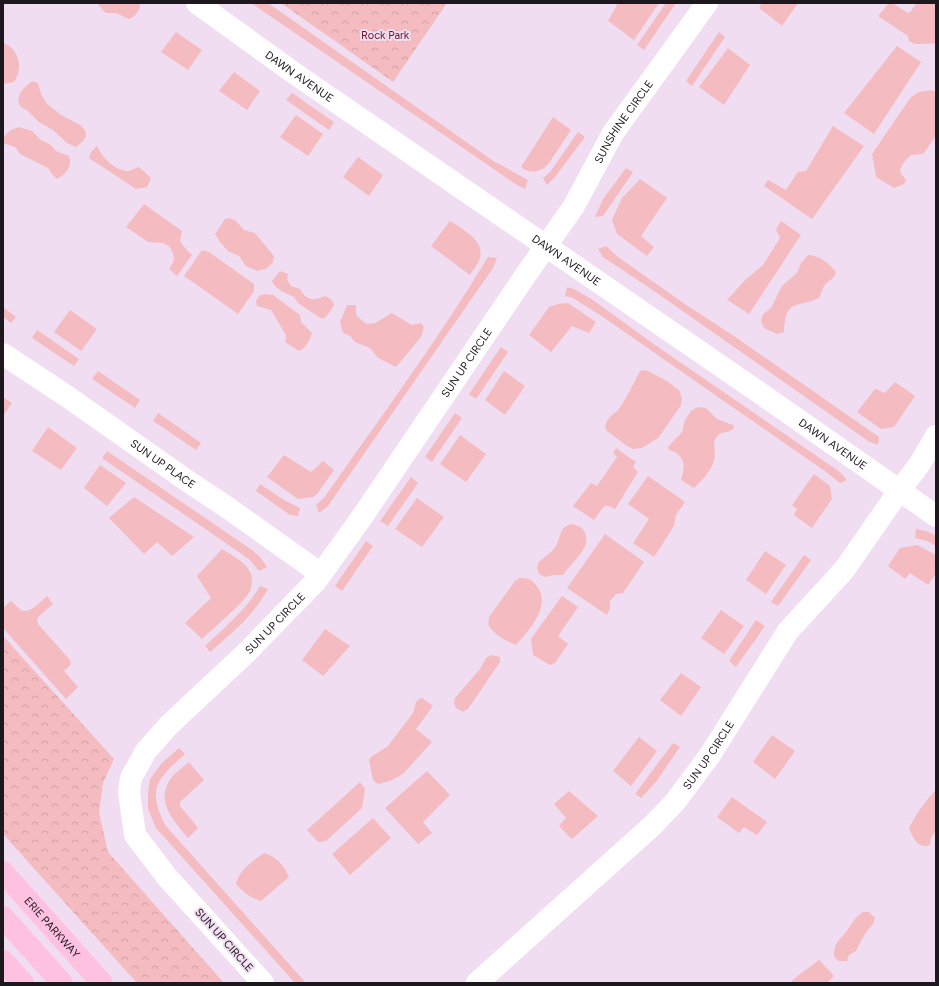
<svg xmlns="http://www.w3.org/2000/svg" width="939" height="986" viewBox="0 0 939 986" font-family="Figtree,sans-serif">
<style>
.green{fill:#f4bcc0}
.park{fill:url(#park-crowns)}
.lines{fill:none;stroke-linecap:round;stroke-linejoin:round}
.minor{stroke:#fff;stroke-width:22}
.major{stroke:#ffc1e0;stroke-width:22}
.labels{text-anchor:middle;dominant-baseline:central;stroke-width:4;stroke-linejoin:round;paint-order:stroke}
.park-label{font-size:11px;fill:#6c1428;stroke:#f1ddf1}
.street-label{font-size:11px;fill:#1d171e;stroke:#f1ddf1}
</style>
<defs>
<pattern id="park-crowns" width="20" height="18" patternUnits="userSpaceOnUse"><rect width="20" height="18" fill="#f4bcc0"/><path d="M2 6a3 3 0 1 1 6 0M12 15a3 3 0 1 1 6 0" fill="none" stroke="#d1a1a5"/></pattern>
</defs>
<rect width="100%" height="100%" fill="#f1ddf1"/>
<g class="green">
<path d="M100 3H138L140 5C139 12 136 16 129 19L116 13H106L98 5Z"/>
<polygon points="251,3 268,3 492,160 528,180 525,189 517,185"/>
<polygon points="618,3 659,3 634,40 608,21"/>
<polygon points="666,3 676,3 644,50 637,45"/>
<polygon points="762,3 798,3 782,26 759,8"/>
<path d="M889 3H892L908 13 911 11 917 3H936V44C925 42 918 47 909 41L908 36 878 16Z"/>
<polygon points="176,32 202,50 188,70 161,52"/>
<polygon points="719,32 725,37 692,86 686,81"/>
<path d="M3 43C20 49 23 69 14 82L3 84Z"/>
<polygon points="897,46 921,62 874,134 844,113"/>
<polygon points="728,48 750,65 724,105 699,87"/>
<polygon points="234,72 260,91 247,110 219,91"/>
<polygon points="32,81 38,83 41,94 47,104 61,115 80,125 85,130 86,136 83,141 76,147 67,143 53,130 39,122 28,111 21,107 18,101 19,96 22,90"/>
<polygon points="932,90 936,92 936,136 923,154 911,155 904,162 900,170 901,174 906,180 904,184 894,188 876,177 872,154 911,97 919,92"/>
<polygon points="292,93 334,122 329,130 286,100"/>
<polygon points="296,115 323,134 308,156 280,137"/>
<path d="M553 117 571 130C566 137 549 165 544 168 535 173 528 173 521 167Z"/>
<polygon points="833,126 864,146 812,219 764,186 768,180 786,190 798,172 806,171"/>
<path d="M19 127 32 131 41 140 51 145 56 151 69 156C73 166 66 174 57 179L52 174 48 168 20 154 15 147 3 143C3 134 11 129 19 127Z"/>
<polygon points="578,132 585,137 555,177 547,185 543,178 550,172"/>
<path d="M97 146C102 157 113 169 126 171 130 172 134 168 139 167L151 178 147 187 136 189 89 158 91 152Z"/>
<polygon points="358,157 383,175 369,196 343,177"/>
<polygon points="626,168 633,172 603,216 595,217 603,199"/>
<polygon points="640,179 667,198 641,236 654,247 647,256 617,234 612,220 622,198"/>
<polygon points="144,204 182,231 180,241 184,247 192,255 177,276 169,269 174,261 173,253 169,246 163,243 148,242 126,227"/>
<polygon points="229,218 235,220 244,230 255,233 274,256 273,262 266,269 257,271 246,266 239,256 228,251 220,242 215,234 225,219"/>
<path d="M450 221C462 229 485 240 480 258 478 264 473 270 470 275L431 246Z"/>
<polygon points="781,221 801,235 749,314 727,300 745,280 763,265 780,238 776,229"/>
<polygon points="606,246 618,257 685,304 734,336 879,437 878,445 868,441 654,291 603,257 598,249"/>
<polygon points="202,250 209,252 254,284 254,291 238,314 184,276"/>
<path d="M808 255C819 255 829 263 836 272L835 276C825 285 824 283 820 297 799 310 786 295 784 332L777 334 764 328 761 320 763 314 771 308 782 286 797 273 801 263Z"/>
<path d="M488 257 497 258 493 268 339 490 328 506 319 513 316 505 324 498C379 419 438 340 488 257Z"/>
<path d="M280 271 288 274 287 280 291 286 300 289C307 301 313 301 325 296L331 299 334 304C332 310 328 316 322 319L298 303 294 297 281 291 274 285 272 281Z"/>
<polygon points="567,287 574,289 593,300 655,345 840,472 847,480 840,483 826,472 603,317 573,298 565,296"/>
<path d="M265 294 273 295 300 315 301 322 312 333C310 340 306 348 299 351L285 342 286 335 271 310 257 306 256 301 259 296Z"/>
<polygon points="558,304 568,303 596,322 589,333 572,326 551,352 529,335 549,307"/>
<polygon points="347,305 356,305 356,315 366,324 375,323 392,313 412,325 421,323 424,327 421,337 396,367 378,358 370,348 355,342 350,336 343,333 340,322"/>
<polygon points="3,307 16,317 11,323 3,317"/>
<polygon points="70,310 97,329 81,351 54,332"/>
<polygon points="37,330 79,359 74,366 32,338"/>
<polygon points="501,347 508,352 476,399 469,394"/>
<path d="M646 370 667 381 679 390 682 398 681 405 675 414 658 438 642 448 633 449 627 446 607 431 605 427C607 417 612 416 618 410 627 398 633 384 640 371Z"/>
<polygon points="98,371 140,400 135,408 92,379"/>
<polygon points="504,371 525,386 505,415 485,400"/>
<polygon points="895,382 915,396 894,427 881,429 857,412 875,389 885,393"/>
<polygon points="3,397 12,403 3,416"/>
<path d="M698 407 706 408 717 419 733 425 734 428C729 433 722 431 717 436 711 443 717 451 714 460 712 471 701 481 694 488L681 480C686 465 685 455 669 450L668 447 682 432 685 420 691 411Z"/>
<polygon points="158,413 201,443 196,450 153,421"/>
<polygon points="455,413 462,418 432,462 425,457"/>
<polygon points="48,427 77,448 61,470 32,451"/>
<polygon points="460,435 486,454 466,482 440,464"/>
<polygon points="616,448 636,462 633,467 638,472 615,509 606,505 602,509 594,520 573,506 591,483 597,486 617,457 613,453"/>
<polygon points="107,451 252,550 260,557 267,567 259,571 249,559 102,458"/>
<polygon points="284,455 311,472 323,461 334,470 317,494 313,497 298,499 267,477"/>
<polygon points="100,465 126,483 107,506 84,488"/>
<polygon points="814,474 830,486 832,499 812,528 794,515 797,509 792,505"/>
<polygon points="648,476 685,502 676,515 674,526 654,557 633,543 649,519 628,504"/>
<polygon points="411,477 418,483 388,526 380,521"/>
<polygon points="260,484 284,500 300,508 298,516 290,515 256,491"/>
<polygon points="134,497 194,537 172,556 157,542 144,554 109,518"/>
<polygon points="417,498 444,517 422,547 395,529"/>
<path d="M571 524C576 525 581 526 584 531 594 547 571 562 563 575H555L544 577 539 574 537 568 538 563C544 557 553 552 557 544 562 534 558 529 571 524Z"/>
<polygon points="916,529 929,532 936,536 936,546 927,541 915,538"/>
<polygon points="605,534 644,562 623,593 616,594 610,601 610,608 607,615 567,588"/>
<polygon points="366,541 373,546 342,591 335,586"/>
<polygon points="917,545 936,555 936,575 935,575 928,585 910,573 905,579 888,566 900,548"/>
<path d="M222 549C231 555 246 562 250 572 253 577 252 586 250 591 243 604 213 628 202 639L185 623 211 598 197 576Z"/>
<polygon points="765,551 786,565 766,594 746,580"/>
<polygon points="804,555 811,560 778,606 771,602"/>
<path d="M520 578C529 578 533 580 538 588 551 607 528 631 516 645 509 643 496 635 491 629 488 626 488 622 489 617L515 581Z"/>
<path d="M260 586 268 589C253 616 233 632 210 652L205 646C225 627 246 610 260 586Z"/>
<path d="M47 596 53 604 39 616 37 619 38 624 70 660 71 664 64 671 78 687 66 699 3 628V608L11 601 22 611C32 612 39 603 47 596Z"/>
<polygon points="562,596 578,607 558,636 568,644 555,663 550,665 533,655 531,639"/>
<polygon points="721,610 744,626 724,654 701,638"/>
<polygon points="756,620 765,626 736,667 729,661"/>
<polygon points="325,629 350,646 323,676 302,660"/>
<polygon points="491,655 500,657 500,662 468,709 463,712 456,708 454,703 455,698 480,669 486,658"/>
<polygon points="681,673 701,687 681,716 660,700"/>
<polygon points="422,698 433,706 416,729 432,742 403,774 390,781 379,784 376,783 373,780 369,760 371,757 388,746 413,713 416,702 419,699"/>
<polygon points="772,735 795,751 775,779 753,762"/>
<polygon points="639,737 657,751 631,786 613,771"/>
<polygon points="673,743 680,747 656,782 641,798 635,794"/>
<path d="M179 748 185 754C157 779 147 788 165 825L306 983H295L156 828 148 809V794L150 779 161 764Z"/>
<path d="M189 762 204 780 180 802V806L198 828 188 838C173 820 154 800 172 777 177 771 184 767 189 762Z"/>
<polygon points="427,771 450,795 423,822 432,833 418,844 385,808"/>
<polygon points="360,782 365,789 362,808 326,841 318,842 307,830"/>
<path d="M936 790V831L931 838 930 845C919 850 912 837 909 828 916 814 925 801 936 790Z"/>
<polygon points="569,791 598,816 572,839 559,826 566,818 554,804"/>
<polygon points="732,797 767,822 757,835 744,827 739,833 717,817"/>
<polygon points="373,818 391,838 350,875 332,854"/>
<path d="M264 853C277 857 283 864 289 877L261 901C249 897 244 893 236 884 238 871 254 860 264 853Z"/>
<path d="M863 912H869L875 918 873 924 866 932 856 951 849 955 847 961H838L834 956C834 941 841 940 848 929 854 921 854 918 863 912Z"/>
<path d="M819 960 834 976 827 983H790C798 974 809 968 819 960Z"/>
</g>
<g class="park">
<polygon points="281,3 447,3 393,82"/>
<polygon points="3,636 114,759 103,783 99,813 108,852 224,983 137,983 3,834"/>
</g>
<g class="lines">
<g class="minor">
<path id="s1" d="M197 3 291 71 760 393 936 516"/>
<path id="s2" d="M3 354 68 397 186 480 228 508 321 574"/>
<path id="s3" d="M263 983 167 877 135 835 129 792 131 778 146 751 169 725 246 653 316 581 362 517 525 276 574 206 613 133 707 3"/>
<path id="s4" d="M477 983 652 826 675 802 710 755 788 631 844 570 899 491 919 465 936 436"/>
</g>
<g class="major">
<path id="s5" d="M3 872 102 983"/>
<polyline points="3,917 62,983"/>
<polyline points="3,961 23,983"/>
</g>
</g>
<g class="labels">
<g class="park-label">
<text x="385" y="35">Rock Park</text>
</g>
<g class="street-label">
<text stroke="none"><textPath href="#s1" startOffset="126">DAWN AVENUE</textPath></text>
<text stroke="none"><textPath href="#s3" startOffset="1078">SUNSHINE CIRCLE</textPath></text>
<text stroke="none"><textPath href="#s1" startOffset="450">DAWN AVENUE</textPath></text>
<text stroke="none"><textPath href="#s3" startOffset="790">SUN UP CIRCLE</textPath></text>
<text stroke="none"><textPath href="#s1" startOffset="774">DAWN AVENUE</textPath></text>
<text stroke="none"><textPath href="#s2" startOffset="194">SUN UP PLACE</textPath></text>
<text stroke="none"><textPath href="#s3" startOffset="466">SUN UP CIRCLE</textPath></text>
<text stroke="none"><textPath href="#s4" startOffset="326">SUN UP CIRCLE</textPath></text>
<text stroke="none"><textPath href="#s5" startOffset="74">ERIE PARKWAY</textPath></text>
<text transform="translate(224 940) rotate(48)">SUN UP CIRCLE</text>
</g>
</g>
<rect width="939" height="986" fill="none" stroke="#1d171e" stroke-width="8"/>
</svg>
